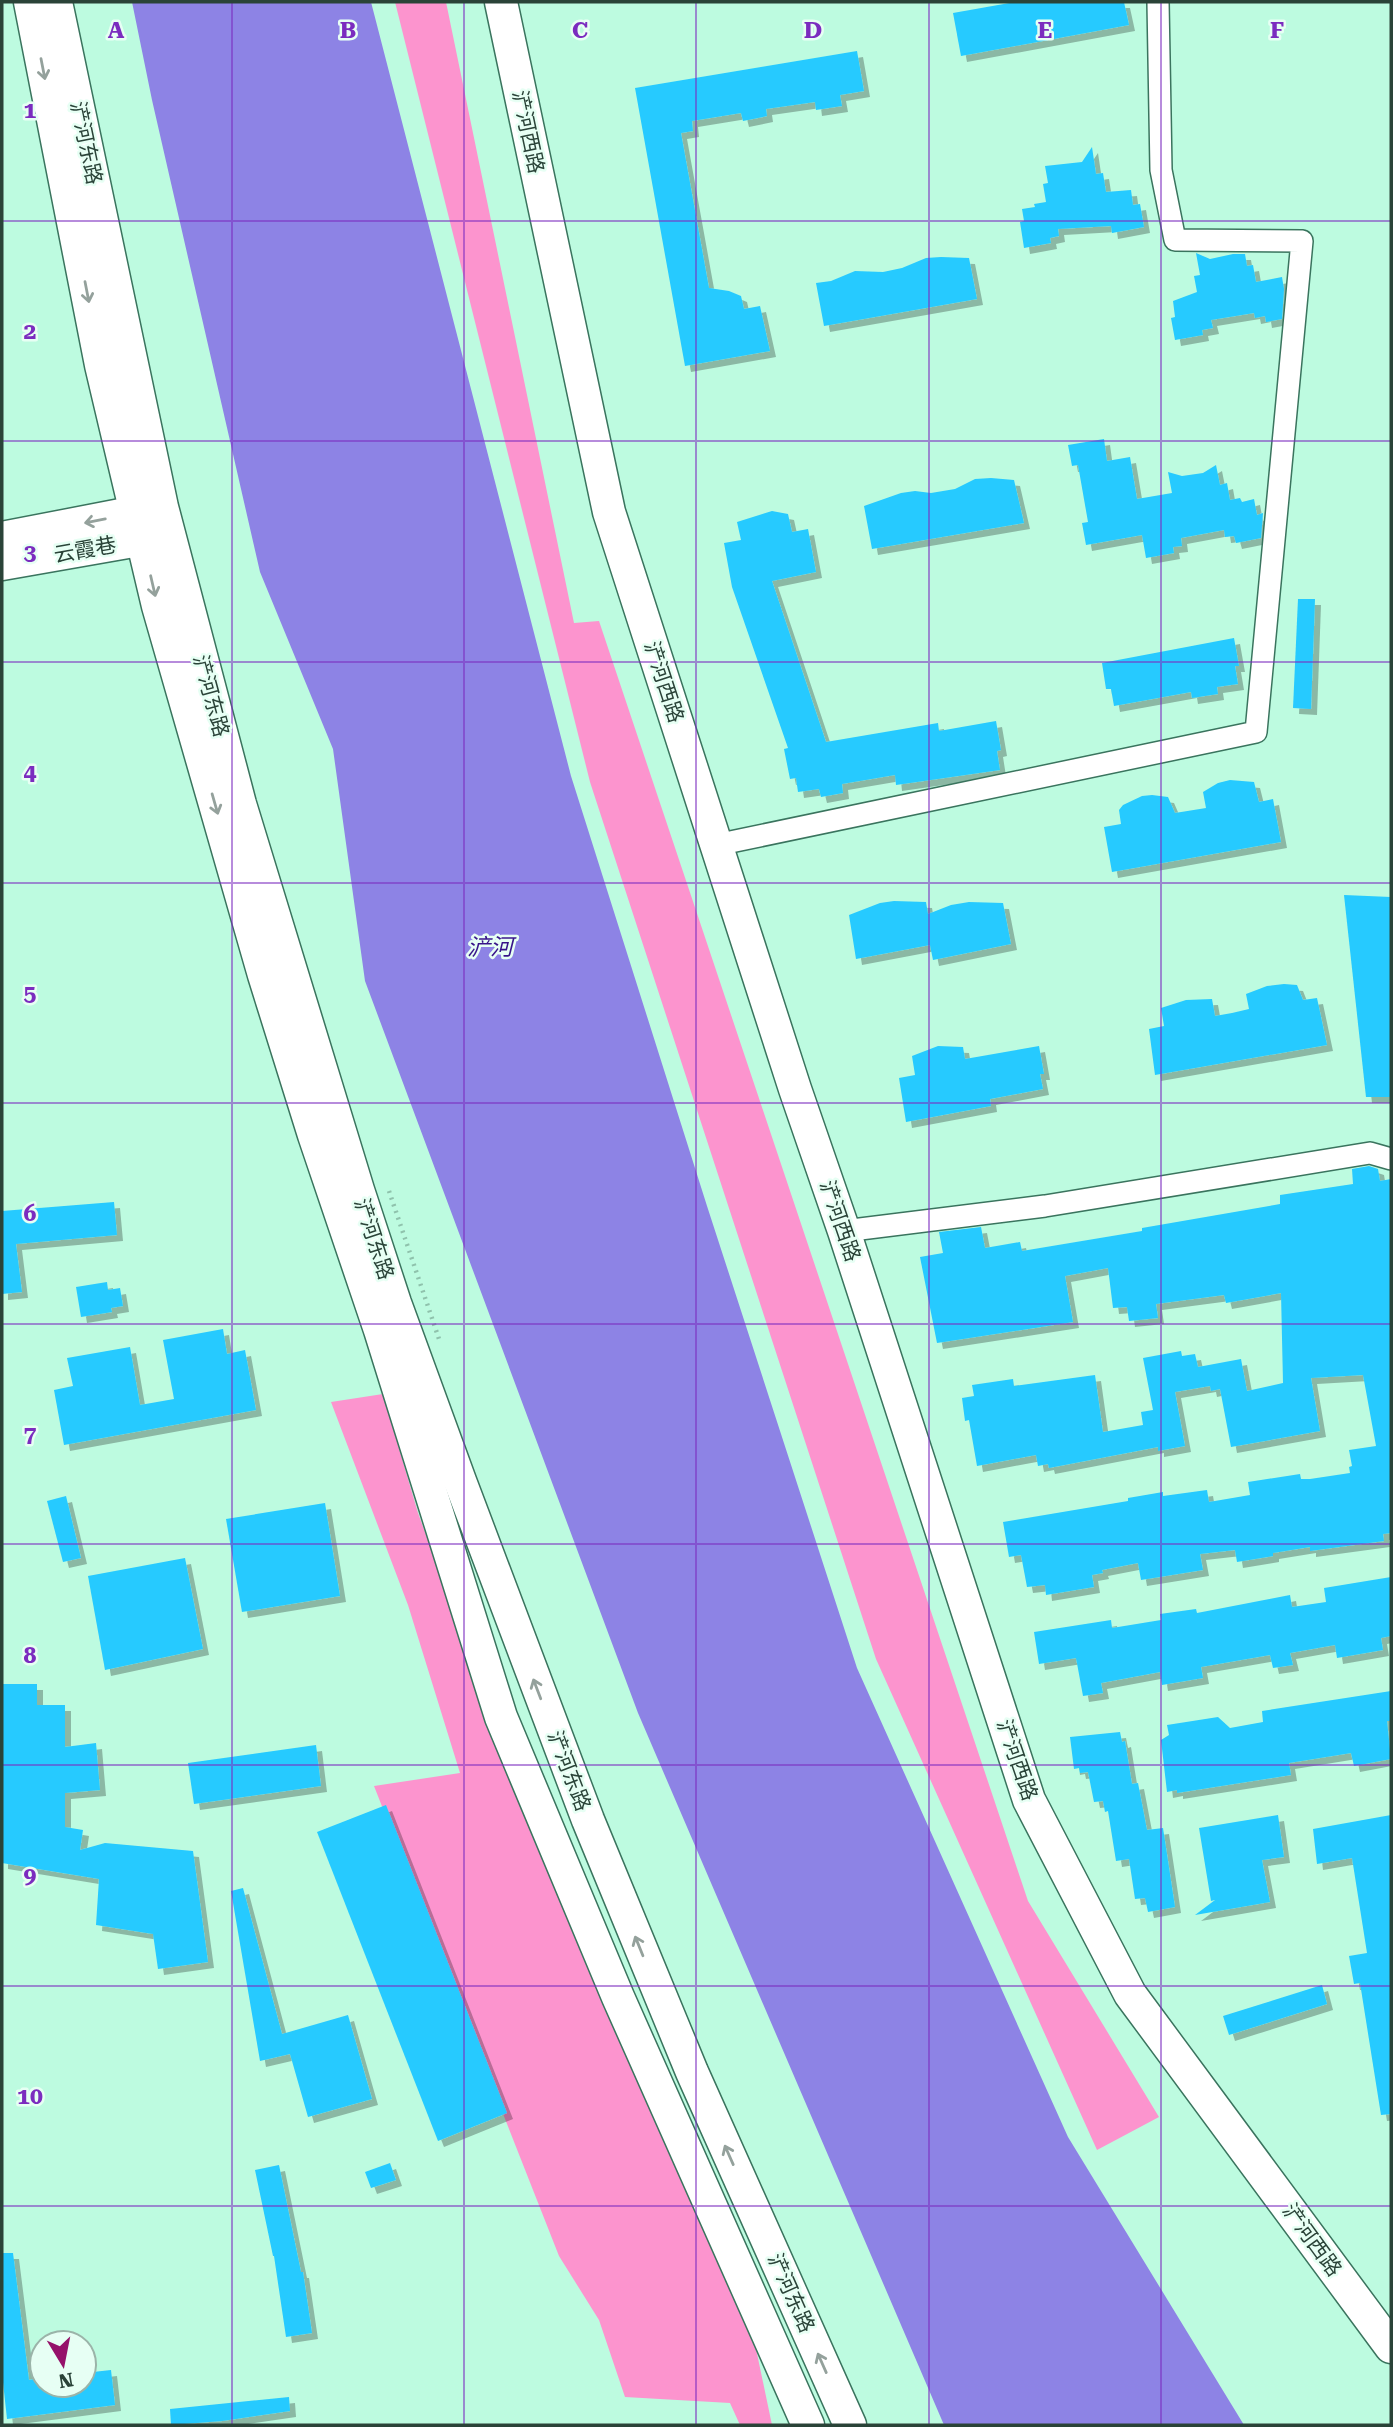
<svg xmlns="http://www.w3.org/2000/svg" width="1393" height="2427" viewBox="0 0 1393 2427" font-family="'Roboto Serif','Noto Sans SC',serif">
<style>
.green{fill:#fc94ce}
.water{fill:#8d83e5}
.building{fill:#26caff;filter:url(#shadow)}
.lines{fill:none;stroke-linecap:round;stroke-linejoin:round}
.street-casing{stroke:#3a745e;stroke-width:24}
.secondary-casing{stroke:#3a745e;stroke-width:35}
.path{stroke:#8fc2ac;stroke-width:4.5;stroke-dasharray:2 5;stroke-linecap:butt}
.street{stroke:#fff;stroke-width:21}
.secondary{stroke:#fff;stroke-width:32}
.oneway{stroke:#94a19c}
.grid{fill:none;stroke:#7b2cbf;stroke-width:2;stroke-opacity:0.55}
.labels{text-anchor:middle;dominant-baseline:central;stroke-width:5;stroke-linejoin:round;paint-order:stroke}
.street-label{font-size:21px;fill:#2a4338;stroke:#e7fff4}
.water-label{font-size:23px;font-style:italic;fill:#371389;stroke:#e7fff4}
.grid-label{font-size:23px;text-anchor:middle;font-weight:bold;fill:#7b2cbf;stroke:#e7fff4;stroke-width:5;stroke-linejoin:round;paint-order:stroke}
</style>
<defs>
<filter id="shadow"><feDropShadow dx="6" dy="6" stdDeviation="0" flood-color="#0004"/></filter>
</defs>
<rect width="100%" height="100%" fill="#bdfbe0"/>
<g class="green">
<polygon points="395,2 446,2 574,623 599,621 1028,1901 1159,2117 1097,2150 876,1659 590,782"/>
<polygon points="383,1394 418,1513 487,1702 755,2344 772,2425 740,2425 730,2403 625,2397 599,2320 559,2256 374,1786 460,1773 408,1605 331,1402"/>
</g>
<polygon class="water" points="132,2 371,2 571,776 707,1206 857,1668 1068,2137 1244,2425 944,2425 638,1713 365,981 333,749 260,572 152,100"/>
<g class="building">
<polygon points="1015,2 1124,2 1129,25 961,56 953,13"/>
<polygon points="857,51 864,91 840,95 842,106 816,110 815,102 766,109 767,116 743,121 741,113 692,121 693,131 681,133 709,288 729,291 741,296 744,309 760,306 770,351 685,366 635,88"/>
<polygon points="1092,147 1096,174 1103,173 1106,192 1131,190 1133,205 1140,204 1144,227 1112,233 1111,226 1058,229 1059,236 1050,238 1051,243 1024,248 1020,222 1024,221 1022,209 1035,207 1034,204 1046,202 1043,184 1048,183 1045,166 1082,162"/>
<polygon points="1196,253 1210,259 1233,254 1245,254 1247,266 1253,265 1256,282 1282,277 1284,289 1282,319 1266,322 1265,316 1255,318 1254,313 1211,320 1213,328 1202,330 1203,335 1175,340 1171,318 1175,317 1173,301 1197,292 1194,276 1200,275"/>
<polygon points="941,257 969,258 977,299 824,326 816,283 831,281 855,271 883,272 902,268 926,258"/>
<polygon points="1104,439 1107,461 1130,457 1137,499 1172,493 1168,472 1182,476 1203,473 1216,465 1220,485 1227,483 1230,500 1240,498 1242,502 1254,499 1257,515 1263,513 1261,538 1236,543 1234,536 1225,537 1224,530 1181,538 1182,546 1173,547 1174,553 1146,558 1142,535 1086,545 1082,523 1088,522 1078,465 1072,466 1068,445"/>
<polygon points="991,478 1014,480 1024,523 872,549 864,506 901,493 915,491 931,493 955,489 975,479"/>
<polygon points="772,511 788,514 792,532 808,529 816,572 772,581 826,742 938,723 939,731 996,721 1001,750 997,751 1000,770 896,785 895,775 842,784 843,793 821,797 819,789 798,792 796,778 790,779 784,749 788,748 732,587 724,543 741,540 737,522"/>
<polygon points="1298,599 1315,599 1311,709 1293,708"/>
<polygon points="1234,638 1239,666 1235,666 1238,684 1217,687 1218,694 1192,698 1191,692 1114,706 1111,689 1106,689 1102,663"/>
<polygon points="1230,780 1254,782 1259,802 1273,799 1281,842 1112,872 1104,827 1121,824 1119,810 1123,805 1142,796 1152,795 1168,797 1175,813 1206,808 1203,792 1218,783"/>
<polygon points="1344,895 1391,897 1391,1097 1366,1097"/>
<polygon points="894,901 926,902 928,914 951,905 969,902 1003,903 1011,944 933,960 930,945 856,959 849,915 880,903"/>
<polygon points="1284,984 1297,985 1303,1000 1317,998 1327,1045 1155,1075 1149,1029 1164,1026 1161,1008 1186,1000 1212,999 1215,1016 1232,1013 1249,1009 1246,994 1267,986"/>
<polygon points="938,1046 963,1047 965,1059 1039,1046 1044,1074 1040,1074 1043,1089 990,1099 991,1106 906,1122 899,1078 915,1075 912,1056"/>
<polygon points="1369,1166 1378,1169 1380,1181 1391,1179 1391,1533 1383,1534 1384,1541 1310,1551 1310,1547 1273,1553 1273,1556 1237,1562 1235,1550 1200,1554 1203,1570 1141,1580 1138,1563 1102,1570 1103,1573 1092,1575 1094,1587 1046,1595 1045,1585 1027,1587 1021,1555 1009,1557 1003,1522 1128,1501 1128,1498 1163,1492 1163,1496 1207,1490 1209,1502 1250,1495 1248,1482 1300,1474 1301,1479 1310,1479 1350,1473 1349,1467 1352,1466 1349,1450 1376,1446 1363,1375 1311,1378 1320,1431 1231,1447 1220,1389 1211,1391 1210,1386 1175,1392 1185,1446 1158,1451 1158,1447 1049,1468 1048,1464 1038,1466 1036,1455 977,1466 969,1420 965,1421 962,1398 974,1396 972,1385 1013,1379 1014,1386 1095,1375 1103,1432 1143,1425 1141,1412 1153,1410 1143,1358 1181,1351 1182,1356 1195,1354 1198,1367 1241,1359 1247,1391 1283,1383 1281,1293 1226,1303 1224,1295 1156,1304 1158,1318 1129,1321 1127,1307 1113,1308 1108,1268 1065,1276 1073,1322 937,1343 920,1257 943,1253 939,1232 981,1227 985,1248 1020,1242 1022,1251 1142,1231 1142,1228 1280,1204 1280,1195 1353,1184 1352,1169"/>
<polygon points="114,1202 117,1235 16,1244 22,1292 2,1294 2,1211"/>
<polygon points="107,1282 108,1290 120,1288 123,1306 111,1308 112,1312 81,1317 76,1287"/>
<polygon points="223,1329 227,1354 245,1350 256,1410 64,1445 54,1390 73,1386 67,1358 130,1347 140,1405 174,1399 163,1340"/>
<polygon points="66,1496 81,1558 63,1562 47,1501"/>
<polygon points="325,1503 340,1596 242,1612 226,1519"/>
<polygon points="185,1558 203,1649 105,1670 88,1576"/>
<polygon points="1391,1577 1391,1636 1381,1638 1383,1650 1337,1658 1335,1645 1290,1653 1293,1665 1273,1668 1270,1655 1201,1667 1203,1678 1162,1685 1160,1672 1101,1683 1103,1693 1083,1696 1076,1658 1039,1664 1034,1632 1111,1620 1112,1628 1161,1620 1160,1614 1196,1609 1197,1613 1290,1595 1292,1607 1326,1602 1324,1588"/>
<polygon points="2,1684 37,1684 37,1705 65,1705 65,1747 96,1743 100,1790 65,1793 65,1827 83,1830 80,1850 105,1843 193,1851 208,1962 158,1969 153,1934 96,1925 99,1879 2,1863"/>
<polygon points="1391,1691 1391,1721 1387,1721 1391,1759 1354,1766 1351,1753 1289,1763 1291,1775 1177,1793 1177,1790 1167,1792 1161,1740 1169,1735 1167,1725 1218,1717 1230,1728 1263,1722 1262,1711"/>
<polygon points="1120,1732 1122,1742 1125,1741 1132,1784 1138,1783 1147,1830 1163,1828 1175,1907 1148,1912 1145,1898 1135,1899 1129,1859 1116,1861 1108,1811 1105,1812 1103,1801 1094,1802 1088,1772 1080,1773 1079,1768 1074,1769 1070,1737"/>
<polygon points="316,1745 321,1786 194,1804 188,1763"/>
<polygon points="386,1805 507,2113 438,2141 317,1832"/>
<polygon points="1278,1815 1284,1857 1262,1860 1270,1902 1195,1915 1215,1900 1211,1901 1199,1828"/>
<polygon points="1391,1815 1391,2114 1381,2115 1360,1983 1354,1984 1349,1956 1367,1953 1352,1858 1317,1864 1313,1829"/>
<polygon points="243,1888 282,2034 348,2015 372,2099 308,2117 290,2054 260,2061 231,1891"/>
<polygon points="1322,1985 1327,2004 1229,2035 1223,2016"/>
<polygon points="390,2163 396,2180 371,2188 365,2172"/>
<polygon points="279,2165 301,2272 303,2272 312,2333 286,2337 274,2256 273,2256 255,2170"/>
<polygon points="2,2253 13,2253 29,2380 42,2378 42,2385 84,2385 84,2373 111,2370 115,2405 7,2419 2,2373"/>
<polygon points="289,2397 290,2411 222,2421 171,2425 170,2409"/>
</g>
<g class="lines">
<defs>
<g id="street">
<polyline points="716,845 1256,732 1302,241 1175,240 1161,170 1158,2"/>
<polyline points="844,1231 1045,1206 1370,1153 1391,1159"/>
</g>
<g id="secondary">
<polyline points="30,2 101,365 158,606 264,975 314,1135 380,1330 501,1717 618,1997 808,2425"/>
<polyline points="56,2 162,507 240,804 358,1190 395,1303 460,1481 588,1820 692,2072 850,2425"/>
<polyline points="501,2 609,512 795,1089 844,1231 1029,1800 1130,1994 1391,2347"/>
<polyline points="2,538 157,508"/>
<polyline points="2,564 162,536"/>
</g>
</defs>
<use href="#street" class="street-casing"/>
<use href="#secondary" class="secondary-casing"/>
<polyline class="path" points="389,1191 440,1342"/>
<use href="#street" class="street"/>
<use href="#secondary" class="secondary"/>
</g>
<defs><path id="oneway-shaft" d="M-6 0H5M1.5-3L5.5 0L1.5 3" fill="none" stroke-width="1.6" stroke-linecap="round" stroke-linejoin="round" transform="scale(1.75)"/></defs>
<g class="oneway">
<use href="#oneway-shaft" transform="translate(43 69) rotate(79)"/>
<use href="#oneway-shaft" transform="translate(87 292) rotate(79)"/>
<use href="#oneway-shaft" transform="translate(95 521) rotate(169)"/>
<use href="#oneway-shaft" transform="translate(153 586) rotate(77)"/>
<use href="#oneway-shaft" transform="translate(215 804) rotate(74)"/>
<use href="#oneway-shaft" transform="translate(537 1689) rotate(-111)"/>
<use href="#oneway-shaft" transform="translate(639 1946) rotate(-112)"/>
<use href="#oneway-shaft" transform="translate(729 2155) rotate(-114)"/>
<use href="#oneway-shaft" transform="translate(822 2363) rotate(-114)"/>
</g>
<path class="grid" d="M232 2V2425M464 2V2425M696 2V2425M929 2V2425M1161 2V2425M2 221H1391M2 441H1391M2 662H1391M2 883H1391M2 1103H1391M2 1324H1391M2 1544H1391M2 1765H1391M2 1986H1391M2 2206H1391"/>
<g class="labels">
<g class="street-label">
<text transform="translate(528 132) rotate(78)">浐河西路</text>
<text transform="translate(86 143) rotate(78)">浐河东路</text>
<text transform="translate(85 550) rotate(-10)">云霞巷</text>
<text transform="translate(664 682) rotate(72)">浐河西路</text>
<text transform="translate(211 696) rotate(75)">浐河东路</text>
<text transform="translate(840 1221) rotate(71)">浐河西路</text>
<text transform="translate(374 1239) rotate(72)">浐河东路</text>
<text transform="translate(1017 1760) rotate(71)">浐河西路</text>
<text transform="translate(569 1771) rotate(69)">浐河东路</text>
<text transform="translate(1312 2240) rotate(54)">浐河西路</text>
<text transform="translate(791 2293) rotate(66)">浐河东路</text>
</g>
<g class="water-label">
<text x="490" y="947">浐河</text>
</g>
</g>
<g class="grid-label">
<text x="116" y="38">A</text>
<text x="348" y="38">B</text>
<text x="580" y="38">C</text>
<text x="813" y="38">D</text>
<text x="1045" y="38">E</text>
<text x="1277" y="38">F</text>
<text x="30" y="118">1</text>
<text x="30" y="339">2</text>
<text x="30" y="560">3</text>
<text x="30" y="780">4</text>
<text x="30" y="1001">5</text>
<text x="30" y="1221">6</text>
<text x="30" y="1442">7</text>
<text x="30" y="1663">8</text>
<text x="30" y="1883">9</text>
<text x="30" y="2104">10</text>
</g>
<rect width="1393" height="2427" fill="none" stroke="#2a4338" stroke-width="7"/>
<g transform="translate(63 2364) rotate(170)"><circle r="33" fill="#e7fff4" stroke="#9bb4a9" stroke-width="2"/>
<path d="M0-5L12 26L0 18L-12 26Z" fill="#95126a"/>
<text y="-10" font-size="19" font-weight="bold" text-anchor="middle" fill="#2a4338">N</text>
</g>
</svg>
